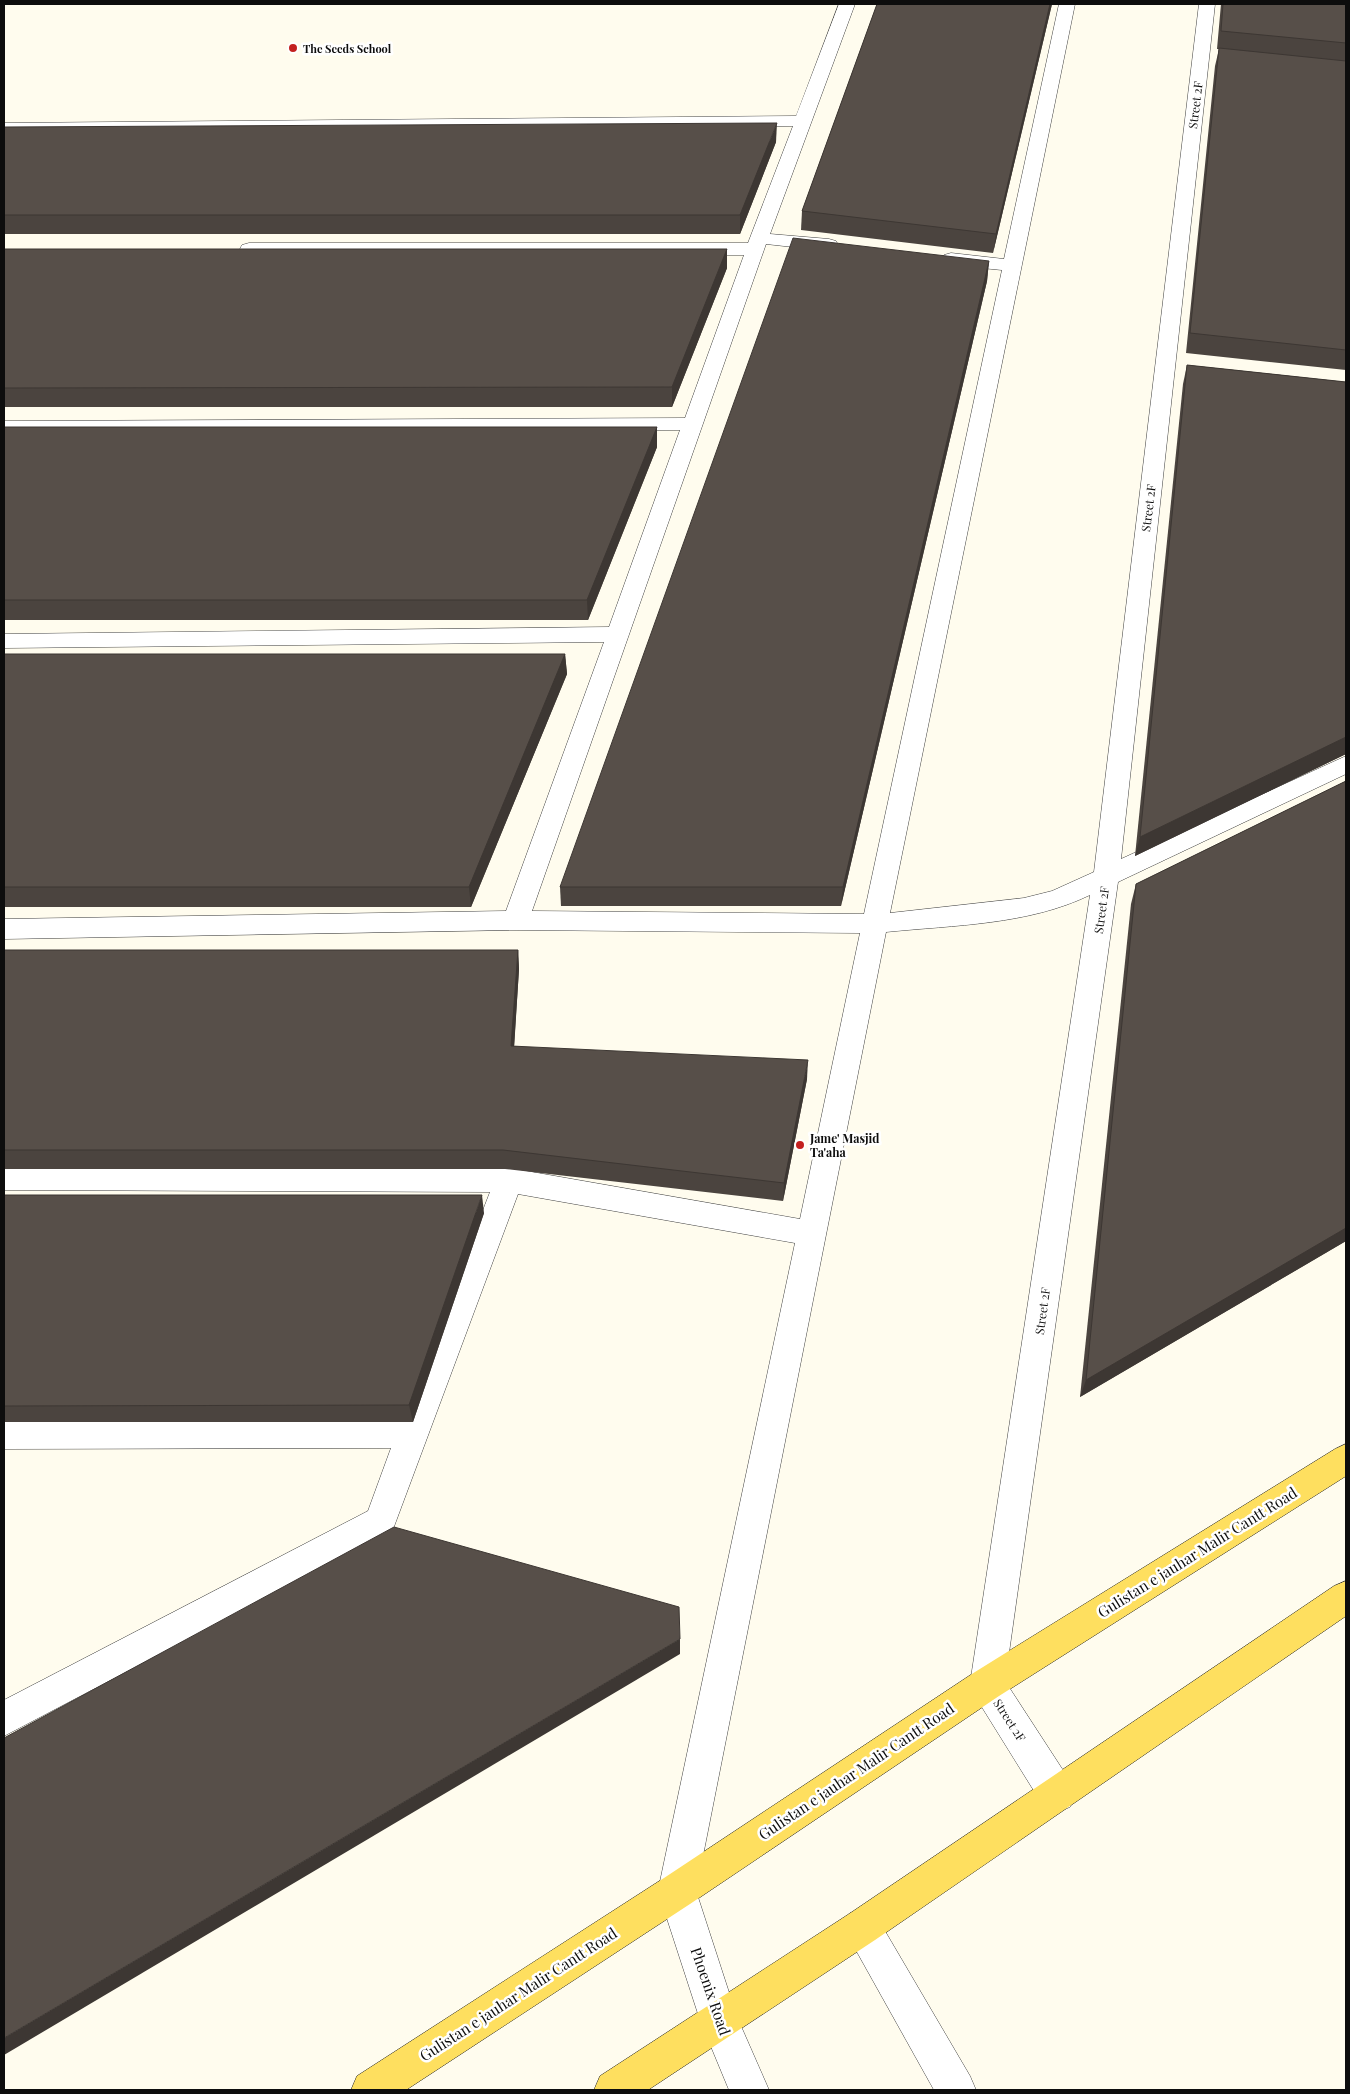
<svg xmlns="http://www.w3.org/2000/svg" width="1350" height="2094" viewBox="0 0 1350 2094" font-family="'Playfair Display',serif">
<style>
.lines{fill:none;stroke-linecap:round;stroke-linejoin:round}
.minor-casing{stroke:#404040;stroke-width:1}
.major-casing{stroke:#1e1e1e;stroke-width:1}
.minor{fill:#fff;fill-rule:evenodd}
.major{fill:#fedf5f;fill-rule:evenodd}
.wall{fill:#4b443f}
.shaded-wall{fill:#3d3733}
.building{fill:#574f49;stroke:#3d3733}
.poi-dot{fill:#c3201f;stroke:#fff;stroke-width:2}
.labels{text-anchor:middle;dominant-baseline:central;stroke-width:5;stroke-linejoin:round;paint-order:stroke}
.far-poi-label{font-size:11px;font-weight:bold;fill:#0d0d0d;stroke:#fff;text-anchor:start}
.street-label{font-size:12px;fill:#0d0d0d;stroke:#fff}
.poi-label{font-size:12px;font-weight:bold;fill:#0d0d0d;stroke:#fff;text-anchor:start}
.near-street-label{font-size:15px;fill:#0d0d0d;stroke:#fff}
</style>
<rect width="100%" height="100%" fill="#fffcee"/>
<g class="lines">
<defs>
<g id="minor">
<path d="M839 4H855L770 234 829 239 836 241 838 245 836 249 829 251 766 244 532 911 864 914 1002 270 951 265 944 263 942 259 944 255 951 253 1004 259 1059 4H1075L890 913 1024 898 1052 891 1094 872 1199 4H1215L1121 859 1346 756V774L1118 882 1005 1681 1070 1781 1075 1794 1070 1807 1057 1812 1044 1807 975 1696 970 1684 1090 895C1028 925 955 925 886 932L696 1891 737 2017 769 2090H729L700 2020 658 1891 795 1243 518 1194 392 1532 4 1736V1700L368 1511 391 1448 4 1449V1421L402 1420 490 1192 4 1190V1166L509 1168 800 1219 860 933 516 930 4 939V919L506 911 604 642 4 648V634L609 627 680 430 4 433V421L685 418 744 255H249L242 253 240 249 242 245 249 243H748L793 126 4 133V123L796 116Z"/>
<polygon points="862,1908 875,1914 970,2076 976,2090 934,2090 843,1927 849,1914"/>
</g>
<g id="major">
<polygon points="1346,1444 1346,1476 999,1696 690,1904 406,2090 351,2090 357,2076 664,1878 975,1672 1335,1449"/>
<polygon points="1346,1581 1346,1616 875,1940 648,2090 594,2090 600,2076 849,1914 1334,1586"/>
</g>
</defs>
<use href="#minor" class="minor-casing"/>
<use href="#major" class="major-casing"/>
<use href="#minor" class="minor"/>
<use href="#major" class="major"/>
</g>
<g class="wall">
<polygon points="877,4 1052,4 993,253 801,230 802,211"/>
<polygon points="1221,4 1346,4 1346,370 1186,353 1215,66 1219,49 1217,49"/>
<polygon points="4,127 776,142 740,234 4,234"/>
<polygon points="4,249 727,249 727,268 672,407 4,407"/>
<polygon points="989,261 987,281 841,906 561,906 560,887"/>
<polygon points="1187,365 1346,382 1346,754 1135,856 1183,384"/>
<polygon points="4,427 657,427 657,447 588,620 4,620"/>
<polygon points="4,654 565,654 567,674 471,907 4,907"/>
<polygon points="1346,781 1346,1241 1080,1397 1131,904 1136,884"/>
<polygon points="4,950 518,950 519,969 514,1046 807,1079 783,1201 505,1169 4,1169"/>
<polygon points="4,1195 484,1213 413,1422 4,1422"/>
</g>
<g class="shaded-wall">
<polygon points="1050,4 1052,4 993,253 996,234"/>
<polygon points="777,123 776,142 740,234 740,215"/>
<polygon points="727,249 727,268 672,407 672,387"/>
<polygon points="989,261 987,281 841,906 843,887"/>
<polygon points="657,427 657,447 588,620 587,600"/>
<polygon points="565,654 567,674 471,907 469,887"/>
<polygon points="1346,737 1346,754 1135,856 1140,837"/>
<polygon points="518,950 519,969 513,1065 511,1046"/>
<polygon points="808,1060 807,1079 783,1201 784,1183"/>
<polygon points="482,1195 484,1213 413,1422 409,1405"/>
<polygon points="1346,1228 1346,1241 1080,1397 1086,1380"/>
<polygon points="680,1639 680,1654 4,2055 4,2038"/>
</g>
<g class="building">
<polygon points="877,4 1050,4 996,234 802,211"/>
<polygon points="1223,4 1346,4 1346,43 1221,31"/>
<polygon points="1219,48 1346,61 1346,350 1190,333"/>
<polygon points="777,123 740,215 4,215 4,127"/>
<polygon points="793,238 989,261 843,887 560,887"/>
<polygon points="4,249 727,249 672,387 4,388"/>
<polygon points="1187,365 1346,382 1346,737 1140,837"/>
<polygon points="4,427 657,427 587,600 4,600"/>
<polygon points="4,654 565,654 469,887 4,887"/>
<polygon points="1346,781 1346,1228 1086,1380 1136,884"/>
<polygon points="4,950 518,950 511,1046 808,1060 784,1183 503,1150 4,1150"/>
<polygon points="4,1195 482,1195 409,1405 4,1406"/>
<polygon points="394,1527 679,1607 680,1639 4,2038 4,1738"/>
</g>
<g class="poi-dot">
<circle cx="293" cy="48" r="5"/>
<circle cx="800" cy="1145" r="5"/>
</g>
<g class="labels">
<g class="far-poi-label">
<text x="303" y="48">The Seeds School</text>
</g>
<g class="street-label">
<text transform="translate(1195 105) rotate(-83)">Street 2F</text>
<text transform="translate(1148 508) rotate(-83)">Street 2F</text>
<text transform="translate(1101 910) rotate(-82)">Street 2F</text>
<text transform="translate(1042 1311) rotate(-82)">Street 2F</text>
<text transform="translate(1010 1720) rotate(57)">Street 2F</text>
</g>
<g class="poi-label">
<text x="810" y="1138">Jame' Masjid<tspan x="810" dy="14">Ta'aha</tspan></text>
</g>
<g class="near-street-label">
<text transform="translate(1197 1552) rotate(-32)">Gulistan e jauhar Malir Cantt Road</text>
<text transform="translate(856 1771) rotate(-34)">Gulistan e jauhar Malir Cantt Road</text>
<text transform="translate(711 1991) rotate(71)">Phoenix Road</text>
<text transform="translate(518 1994) rotate(-33)">Gulistan e jauhar Malir Cantt Road</text>
</g>
</g>
<rect width="1350" height="2094" fill="none" stroke="#0d0d0d" stroke-width="10"/>
</svg>
